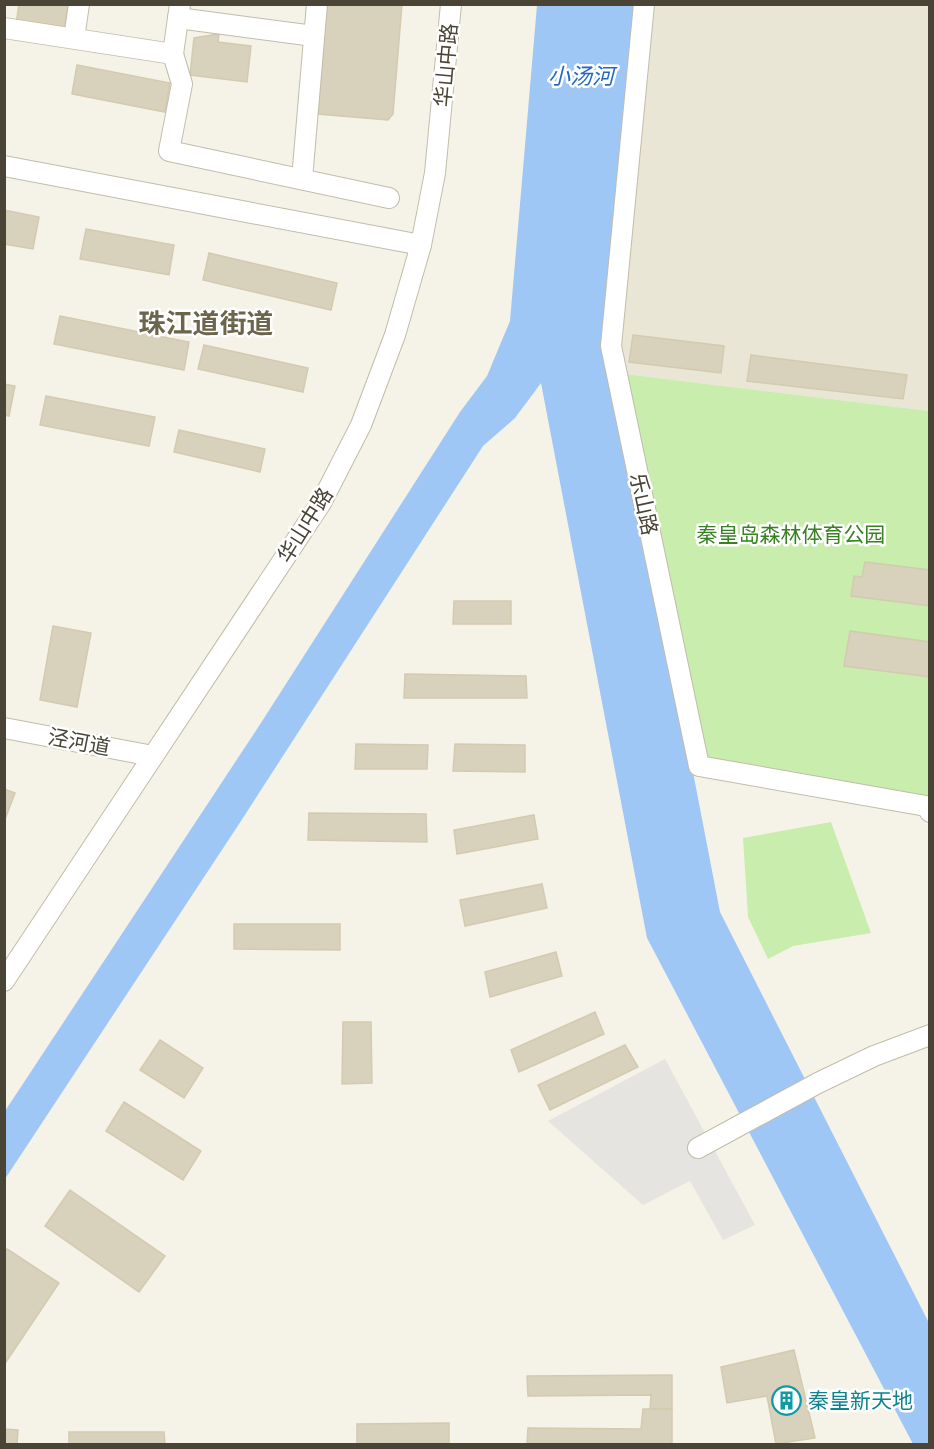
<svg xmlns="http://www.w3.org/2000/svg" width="934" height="1449" viewBox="0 0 934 1449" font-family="Cabin,'Noto Sans SC',sans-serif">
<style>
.residential{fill:#eae6d5}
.green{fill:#c8edad}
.parking{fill:#e6e4e0}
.water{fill:#9fc7f6}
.building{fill:#d8d1bc;stroke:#d3caaf;stroke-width:1.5}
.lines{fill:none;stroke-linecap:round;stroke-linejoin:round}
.minor-casing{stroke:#c2bca9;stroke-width:22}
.minor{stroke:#fff;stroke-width:20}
.labels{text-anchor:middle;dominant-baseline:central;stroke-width:5;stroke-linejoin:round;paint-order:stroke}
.street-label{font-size:21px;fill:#494436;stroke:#fff}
.park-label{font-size:21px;fill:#3a8123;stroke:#fff}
.culture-label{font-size:21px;fill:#0d838f;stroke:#fff;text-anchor:start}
.water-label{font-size:22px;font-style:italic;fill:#2569bf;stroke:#fff}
.district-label{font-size:27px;font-weight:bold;fill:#6d644c;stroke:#fff}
</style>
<rect width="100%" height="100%" fill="#f5f3e8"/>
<polygon class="residential" points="651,5 929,5 929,411 616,373"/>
<g class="green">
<polygon points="616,373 929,411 929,805 699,766"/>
<polygon points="831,822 871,933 793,946 768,959 748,917 743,838"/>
</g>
<polygon class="parking" points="665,1059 755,1225 723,1240 690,1181 643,1205 548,1121"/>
<polygon class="water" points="537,5 637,5 608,332 720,912 929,1323 929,1444 913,1444 647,938 541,383 515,418 483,446 241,821 5,1179 5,1111 259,726 460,412 487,376 510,321"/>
<g class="building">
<polygon points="19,4 68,4 64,33 16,25"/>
<polygon points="327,4 402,4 393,114 388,120 317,114"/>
<polygon points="219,34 218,42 251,46 247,82 190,75 194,38"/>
<polygon points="77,65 170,83 165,112 72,94"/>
<polygon points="4,210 39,217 33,249 4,244"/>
<polygon points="86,229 174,245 169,275 80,259"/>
<polygon points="209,253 337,283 331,310 203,280"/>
<polygon points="60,316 189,342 184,370 54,344"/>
<polygon points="633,335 724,346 721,373 629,362"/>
<polygon points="204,345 308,368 303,392 198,369"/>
<polygon points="751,355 907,375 903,399 747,381"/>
<polygon points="4,384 15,386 9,416 4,415"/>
<polygon points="46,396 155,417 149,446 40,425"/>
<polygon points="179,430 265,449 260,472 174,452"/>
<polygon points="865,562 930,570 930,606 851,596 854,576 862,577"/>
<polygon points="454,601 511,601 511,624 453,624"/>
<polygon points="53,626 91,633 77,707 40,700"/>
<polygon points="850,631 930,642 930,677 844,666"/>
<polygon points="405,674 526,676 527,698 404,698"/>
<polygon points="356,744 428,745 427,769 355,769"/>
<polygon points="455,744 525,745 525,772 453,771"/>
<polygon points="4,789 15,793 4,822"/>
<polygon points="309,813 426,814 427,842 308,840"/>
<polygon points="534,815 538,839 457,854 454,830"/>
<polygon points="542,884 547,908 465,926 460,900"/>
<polygon points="234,924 340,924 340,950 234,949"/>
<polygon points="556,952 562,976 490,997 485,972"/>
<polygon points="595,1012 604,1034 519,1072 511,1050"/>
<polygon points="343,1022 371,1022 372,1083 342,1084"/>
<polygon points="160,1040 203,1068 184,1098 140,1070"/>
<polygon points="625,1045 638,1067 550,1110 538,1085"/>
<polygon points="124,1102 201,1151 183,1180 106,1131"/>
<polygon points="70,1190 165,1256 139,1292 45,1226"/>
<polygon points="7,1249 59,1283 4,1365 4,1253"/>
<polygon points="794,1350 815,1438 776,1444 767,1396 727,1403 721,1367"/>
<polygon points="672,1375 672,1409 650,1409 651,1395 528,1396 527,1376"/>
<polygon points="643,1409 672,1409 672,1444 527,1444 528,1428 641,1429"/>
<polygon points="449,1423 449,1444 357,1444 357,1424"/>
<polygon points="4,1429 18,1430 17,1444 4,1444"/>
<polygon points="69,1432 164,1432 165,1444 69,1444"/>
</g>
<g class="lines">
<defs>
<g id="minor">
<polyline points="644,4 611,346 699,766 926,806 930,812"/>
<polyline points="178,18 314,36"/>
<polyline points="4,28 173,54 180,4"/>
<polyline points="74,38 79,4"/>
<polyline points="173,54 182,84 169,151 389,198"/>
<polyline points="4,166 421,245"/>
<polyline points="302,179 317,4"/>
<polyline points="4,728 153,756"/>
<polyline points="4,981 321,503 361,425 395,335 421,245 435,173 451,4"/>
<polyline points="698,1148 818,1083 874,1056 930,1035"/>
</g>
</defs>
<use href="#minor" class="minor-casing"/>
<use href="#minor" class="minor"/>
</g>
<defs>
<symbol id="building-ring" viewBox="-11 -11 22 22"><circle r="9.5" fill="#fff" stroke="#0f9aa8" stroke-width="1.5"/><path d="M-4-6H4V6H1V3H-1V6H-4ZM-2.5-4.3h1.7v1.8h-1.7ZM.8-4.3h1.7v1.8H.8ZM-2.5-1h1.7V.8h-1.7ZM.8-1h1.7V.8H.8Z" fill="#0f9aa8"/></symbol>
</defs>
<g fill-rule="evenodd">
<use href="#building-ring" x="770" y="1384" width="33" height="33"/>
</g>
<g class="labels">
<g class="street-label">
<text transform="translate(446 65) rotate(-85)">华山中路</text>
<text transform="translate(644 504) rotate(78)">乐山路</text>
<text transform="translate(305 525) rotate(-58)">华山中路</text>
<text transform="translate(79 742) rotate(11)">泾河道</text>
</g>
<g class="park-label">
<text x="791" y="534">秦皇岛森林体育公园</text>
</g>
<g class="culture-label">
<text x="808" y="1400">秦皇新天地</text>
</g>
<g class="water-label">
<text x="581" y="76">小汤河</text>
</g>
<g class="district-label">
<text x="206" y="323">珠江道街道</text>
</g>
</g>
<rect width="934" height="1449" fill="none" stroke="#494436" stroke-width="12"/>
</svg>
